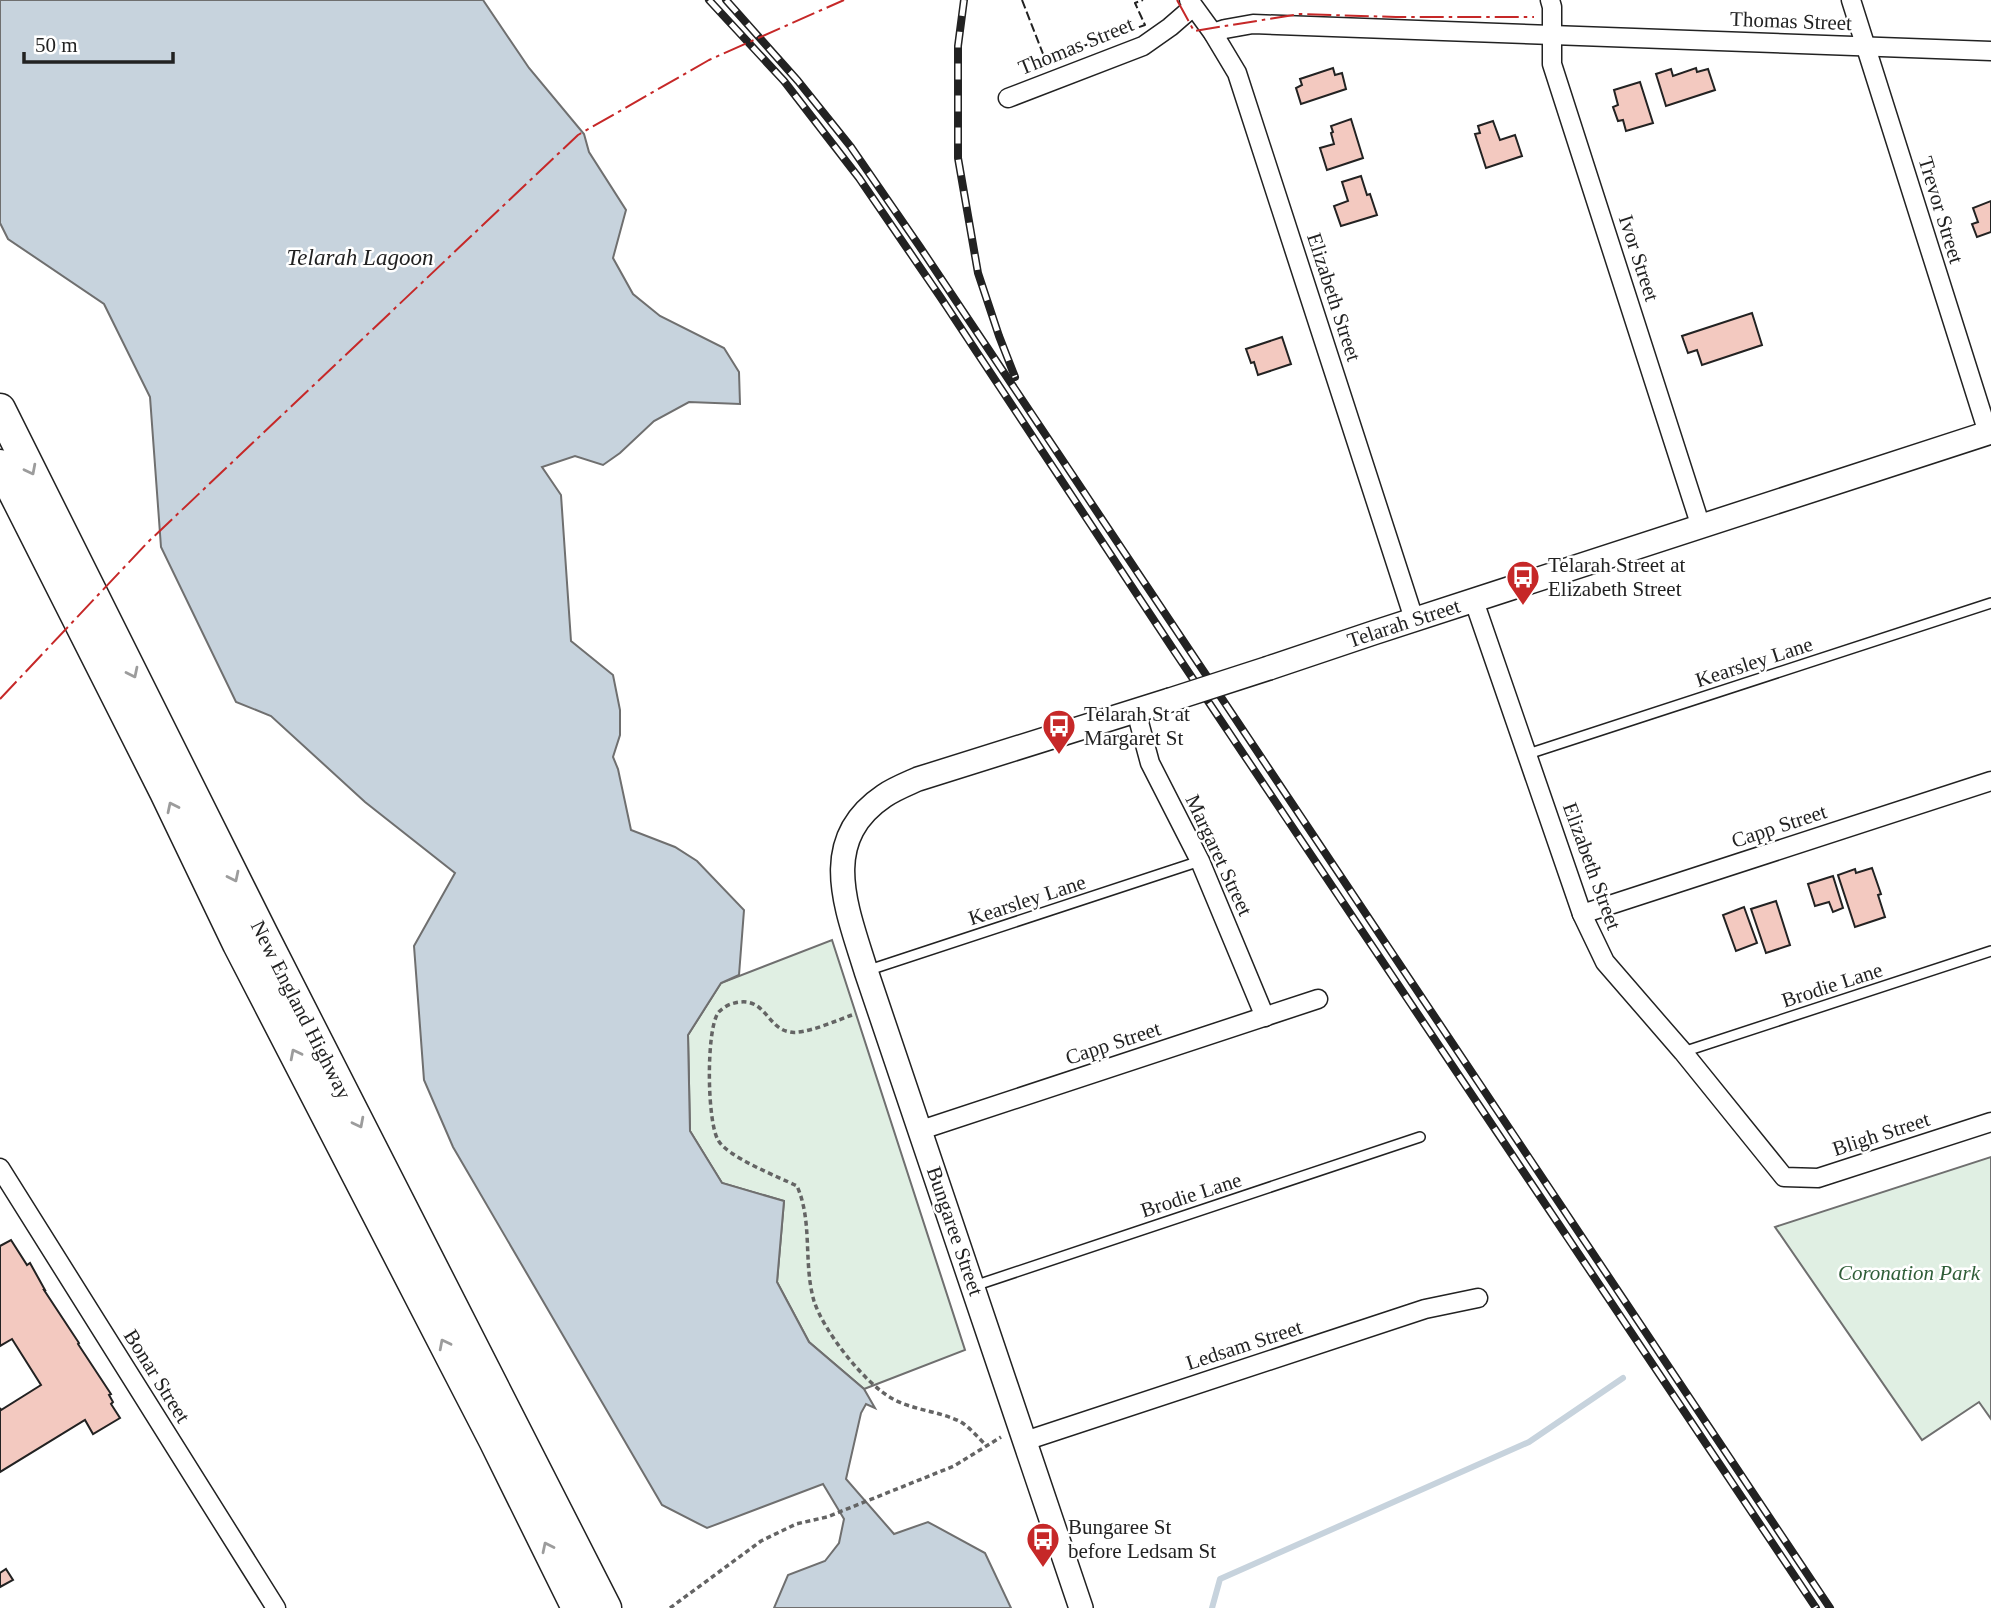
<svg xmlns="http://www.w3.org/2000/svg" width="1991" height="1608" viewBox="0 0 1991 1608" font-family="Georgia,serif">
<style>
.green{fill:#e0efe3;stroke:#6f6f6f;stroke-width:2}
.water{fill:#c7d3dd;stroke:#6f6f6f;stroke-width:2}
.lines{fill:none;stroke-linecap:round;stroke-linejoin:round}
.stream{stroke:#c7d3dd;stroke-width:6}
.building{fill:#f3c9c0;stroke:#222;stroke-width:2}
.service-casing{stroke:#222;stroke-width:12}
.minor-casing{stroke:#222;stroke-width:21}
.tertiary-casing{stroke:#222;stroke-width:26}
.trunk-casing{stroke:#222;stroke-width:33}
.path{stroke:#646464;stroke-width:3.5;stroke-dasharray:5 3.5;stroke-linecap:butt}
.service{stroke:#fff;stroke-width:9}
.minor{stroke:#fff;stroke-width:18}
.tertiary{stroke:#fff;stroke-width:23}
.trunk{stroke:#fff;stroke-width:30}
.rail-casing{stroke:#222;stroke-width:8}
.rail{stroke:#fff;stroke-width:5;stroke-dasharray:16;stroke-linecap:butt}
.tertiary-bridge-casing{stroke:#222;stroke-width:26;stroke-linecap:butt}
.tertiary-bridge{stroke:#fff;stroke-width:23}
.fence{stroke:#222;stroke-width:2;stroke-dasharray:9 3.5;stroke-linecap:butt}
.power{stroke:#c62828;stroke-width:2;stroke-dasharray:24 5 3.5 5;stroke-linecap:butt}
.oneway{stroke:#9c9c9c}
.labels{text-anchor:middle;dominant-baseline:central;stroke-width:5;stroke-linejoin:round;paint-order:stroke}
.street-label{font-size:21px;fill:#222;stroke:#fff}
.poi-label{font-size:21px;fill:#222;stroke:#fff;text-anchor:start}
.park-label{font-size:21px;font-style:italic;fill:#2f5e38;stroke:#fff}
.water-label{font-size:23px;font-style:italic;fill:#222;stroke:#fff}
</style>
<rect width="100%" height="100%" fill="#fff"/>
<g class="green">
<polygon points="832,940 965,1350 864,1389 809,1342 777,1282 784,1201 722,1183 690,1131 688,1035 721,983"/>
<polygon points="1991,1157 1991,1419 1979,1402 1922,1440 1775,1227"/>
</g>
<polygon class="water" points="0,0 483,0 529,68 584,134 589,152 626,210 613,258 633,294 660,316 724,348 739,372 740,404 689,402 654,421 620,453 603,465 575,456 542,467 561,495 571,641 613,675 620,710 620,735 613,757 618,769 631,830 675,847 697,861 744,910 739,975 721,983 688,1035 690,1131 722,1183 784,1201 777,1282 809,1342 864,1389 875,1408 866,1404 861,1413 846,1479 894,1534 928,1522 985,1553 1011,1608 774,1608 788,1575 825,1561 839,1543 844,1519 823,1484 707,1528 662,1505 453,1147 424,1080 414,946 455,873 365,802 271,716 236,702 161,547 150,397 104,304 8,239 0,223"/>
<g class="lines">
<polyline class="stream" points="1212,1608 1220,1579 1529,1442 1623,1378"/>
</g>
<g class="building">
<polygon points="1333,68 1335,75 1342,73 1346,89 1301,104 1296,88 1302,85 1300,79"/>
<polygon points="1696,68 1697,72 1708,69 1715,90 1666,106 1656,74 1671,69 1673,76"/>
<polygon points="1640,82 1653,123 1626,131 1623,120 1618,121 1613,107 1618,105 1614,90"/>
<polygon points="1351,119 1363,158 1327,170 1320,148 1334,144 1331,133 1333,132 1331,126"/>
<polygon points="1493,121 1500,140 1515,135 1522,156 1486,168 1475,134 1480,133 1478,126"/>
<polygon points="1361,176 1367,195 1370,194 1377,215 1341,226 1334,206 1348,201 1342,182"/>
<polygon points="1991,201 1991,232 1977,237 1972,224 1978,222 1973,208"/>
<polygon points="1752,313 1762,345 1702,365 1697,350 1688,353 1682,336"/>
<polygon points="1282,337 1291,364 1258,375 1254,362 1251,363 1246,349"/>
<polygon points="1872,868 1881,894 1878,895 1885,917 1855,927 1838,875 1855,869 1856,873"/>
<polygon points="1833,876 1843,908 1833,912 1829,902 1815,906 1808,884"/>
<polygon points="1776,901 1790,945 1766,953 1751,909"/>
<polygon points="1744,907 1757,943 1736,951 1723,915"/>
<polygon points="11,1240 27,1265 30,1263 45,1290 44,1290 79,1343 78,1344 111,1394 109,1395 113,1402 111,1404 120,1418 93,1434 85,1420 0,1472 0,1408 1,1410 41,1385 12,1339 0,1346 0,1246"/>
<polygon points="6,1569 13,1580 0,1587 0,1573"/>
</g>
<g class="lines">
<defs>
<g id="service">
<polyline points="1528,754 1991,603"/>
<polyline points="866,971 1200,861"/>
<polyline points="1683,1052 1991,951"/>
<polyline points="974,1286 1420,1137"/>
</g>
<g id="minor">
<polyline points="1189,0 1213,33 1237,73 1414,619"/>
<polyline points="1550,0 1552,7 1552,64 1701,527"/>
<polyline points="1851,0 1988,433"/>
<polyline points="1213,33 1225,29 1253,24 1991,51"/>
<polyline points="1008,98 1143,46 1170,27 1193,7"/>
<polyline points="1474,601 1582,914 1605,962 1683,1052 1784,1177 1818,1178 1991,1122"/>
<polyline points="1136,711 1150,763 1200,861 1265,1017"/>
<polyline points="1582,914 1991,781"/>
<polyline points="921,1130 1318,999"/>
<polyline points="0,1168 276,1608"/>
<polyline points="1025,1441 1425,1309 1478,1298"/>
</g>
<g id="tertiary">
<path id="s1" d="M1269 668 1373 633 1991 432"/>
<path d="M1081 1608 866 971C847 909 817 841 884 796 894 789 907 784 918 779L1170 700"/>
</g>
<g id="trunk">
<path id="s2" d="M0 409 263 935 606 1608"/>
<polyline points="0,465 165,792 238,944 494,1440 577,1608"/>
</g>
</defs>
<use href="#service" class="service-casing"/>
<use href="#minor" class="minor-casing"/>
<use href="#tertiary" class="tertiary-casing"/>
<use href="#trunk" class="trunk-casing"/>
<g class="path">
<path d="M852 1015C838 1020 804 1035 790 1032 765 1028 766 993 731 1004 727 1005 720 1010 718 1013 706 1031 707 1121 718 1140 727 1157 779 1177 797 1186 813 1222 803 1263 814 1301 824 1332 865 1384 893 1399 913 1410 938 1411 959 1421 969 1426 978 1438 987 1446"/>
<polyline points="670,1608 761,1541 796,1524 827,1517 954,1466 1001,1437"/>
</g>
<use href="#service" class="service"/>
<use href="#minor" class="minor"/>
<use href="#tertiary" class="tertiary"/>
<use href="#trunk" class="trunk"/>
<defs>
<g id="rail">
<polyline points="709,0 784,81 859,178 941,298 1175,652 1816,1608"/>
<polyline points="726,0 798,81 851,147 920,247 1830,1608"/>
<polyline points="964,0 958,46 958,158 978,273 999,336 1015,377"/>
</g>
</defs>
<use href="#rail" class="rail-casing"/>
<use href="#rail" class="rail"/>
<defs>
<polyline id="tertiary-bridge" points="1170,700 1269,668"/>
</defs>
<use href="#tertiary-bridge" class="tertiary-bridge-casing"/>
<use href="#tertiary-bridge" class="tertiary-bridge"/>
<polyline class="fence" points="1022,0 1045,59 1145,25 1135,3 1143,0"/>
<g class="power">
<polyline points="1177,0 1194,31 1300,14 1396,17 1534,17"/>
<polyline points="0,699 148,542 578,135 709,60 844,0"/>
</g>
</g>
<defs><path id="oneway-chevron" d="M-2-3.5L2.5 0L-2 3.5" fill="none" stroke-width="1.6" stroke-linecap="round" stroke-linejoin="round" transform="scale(1.75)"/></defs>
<g class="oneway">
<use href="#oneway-chevron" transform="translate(31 470) rotate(63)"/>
<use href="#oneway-chevron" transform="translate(133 673) rotate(64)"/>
<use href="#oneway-chevron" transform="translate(172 807) rotate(-116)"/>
<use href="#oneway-chevron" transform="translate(234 877) rotate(64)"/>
<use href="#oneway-chevron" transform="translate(295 1054) rotate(-117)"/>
<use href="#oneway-chevron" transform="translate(359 1123) rotate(63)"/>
<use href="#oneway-chevron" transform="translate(444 1344) rotate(-117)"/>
<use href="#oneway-chevron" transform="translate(547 1547) rotate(-116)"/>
</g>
<defs>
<symbol id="bus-pin" viewBox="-11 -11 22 30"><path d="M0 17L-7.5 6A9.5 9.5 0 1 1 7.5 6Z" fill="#c62828" stroke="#fff"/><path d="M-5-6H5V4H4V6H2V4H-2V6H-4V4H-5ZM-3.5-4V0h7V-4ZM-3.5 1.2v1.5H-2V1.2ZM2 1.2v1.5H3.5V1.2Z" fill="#fff"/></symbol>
</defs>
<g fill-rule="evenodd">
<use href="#bus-pin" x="1504" y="558" width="38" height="52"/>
<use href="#bus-pin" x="1040" y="707" width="38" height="52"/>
<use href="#bus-pin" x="1024" y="1520" width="38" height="52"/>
</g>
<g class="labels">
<g class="street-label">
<text transform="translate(1791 21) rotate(2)">Thomas Street</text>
<text transform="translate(1076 46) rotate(-22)">Thomas Street</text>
<text transform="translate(1941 210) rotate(73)">Trevor Street</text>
<text transform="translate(1639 258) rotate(72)">Ivor Street</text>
<text transform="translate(1334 297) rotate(72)">Elizabeth Street</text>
<text stroke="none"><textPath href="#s1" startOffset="142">Telarah Street</textPath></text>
<text transform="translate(1754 662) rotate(-18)">Kearsley Lane</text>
<text transform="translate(1779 826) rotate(-18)">Capp Street</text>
<text transform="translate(1219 855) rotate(65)">Margaret Street</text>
<text transform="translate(1592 866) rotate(70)">Elizabeth Street</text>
<text transform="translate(1027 900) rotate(-18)">Kearsley Lane</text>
<text transform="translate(1832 985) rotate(-18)">Brodie Lane</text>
<text stroke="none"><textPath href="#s2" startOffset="672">New England Highway</textPath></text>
<text transform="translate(1113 1043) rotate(-18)">Capp Street</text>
<text transform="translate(1881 1134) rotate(-18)">Bligh Street</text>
<text transform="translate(1191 1195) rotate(-18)">Brodie Lane</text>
<text transform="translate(955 1231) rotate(71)">Bungaree Street</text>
<text transform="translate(1244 1345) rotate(-18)">Ledsam Street</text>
<text transform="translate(157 1376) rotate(58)">Bonar Street</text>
</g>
<g class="poi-label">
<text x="1548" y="565">Telarah Street at<tspan x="1548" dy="24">Elizabeth Street</tspan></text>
<text x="1084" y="714">Telarah St at<tspan x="1084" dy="24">Margaret St</tspan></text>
<text x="1068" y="1527">Bungaree St<tspan x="1068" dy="24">before Ledsam St</tspan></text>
</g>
<g class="park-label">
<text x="1909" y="1273">Coronation Park</text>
</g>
<g class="water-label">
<text x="360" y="257">Telarah Lagoon</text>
</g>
</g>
<path d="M24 52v10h149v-10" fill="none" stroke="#222222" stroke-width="3.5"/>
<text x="35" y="52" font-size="21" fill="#222222" stroke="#ffffff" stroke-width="5" paint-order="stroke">50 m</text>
</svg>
